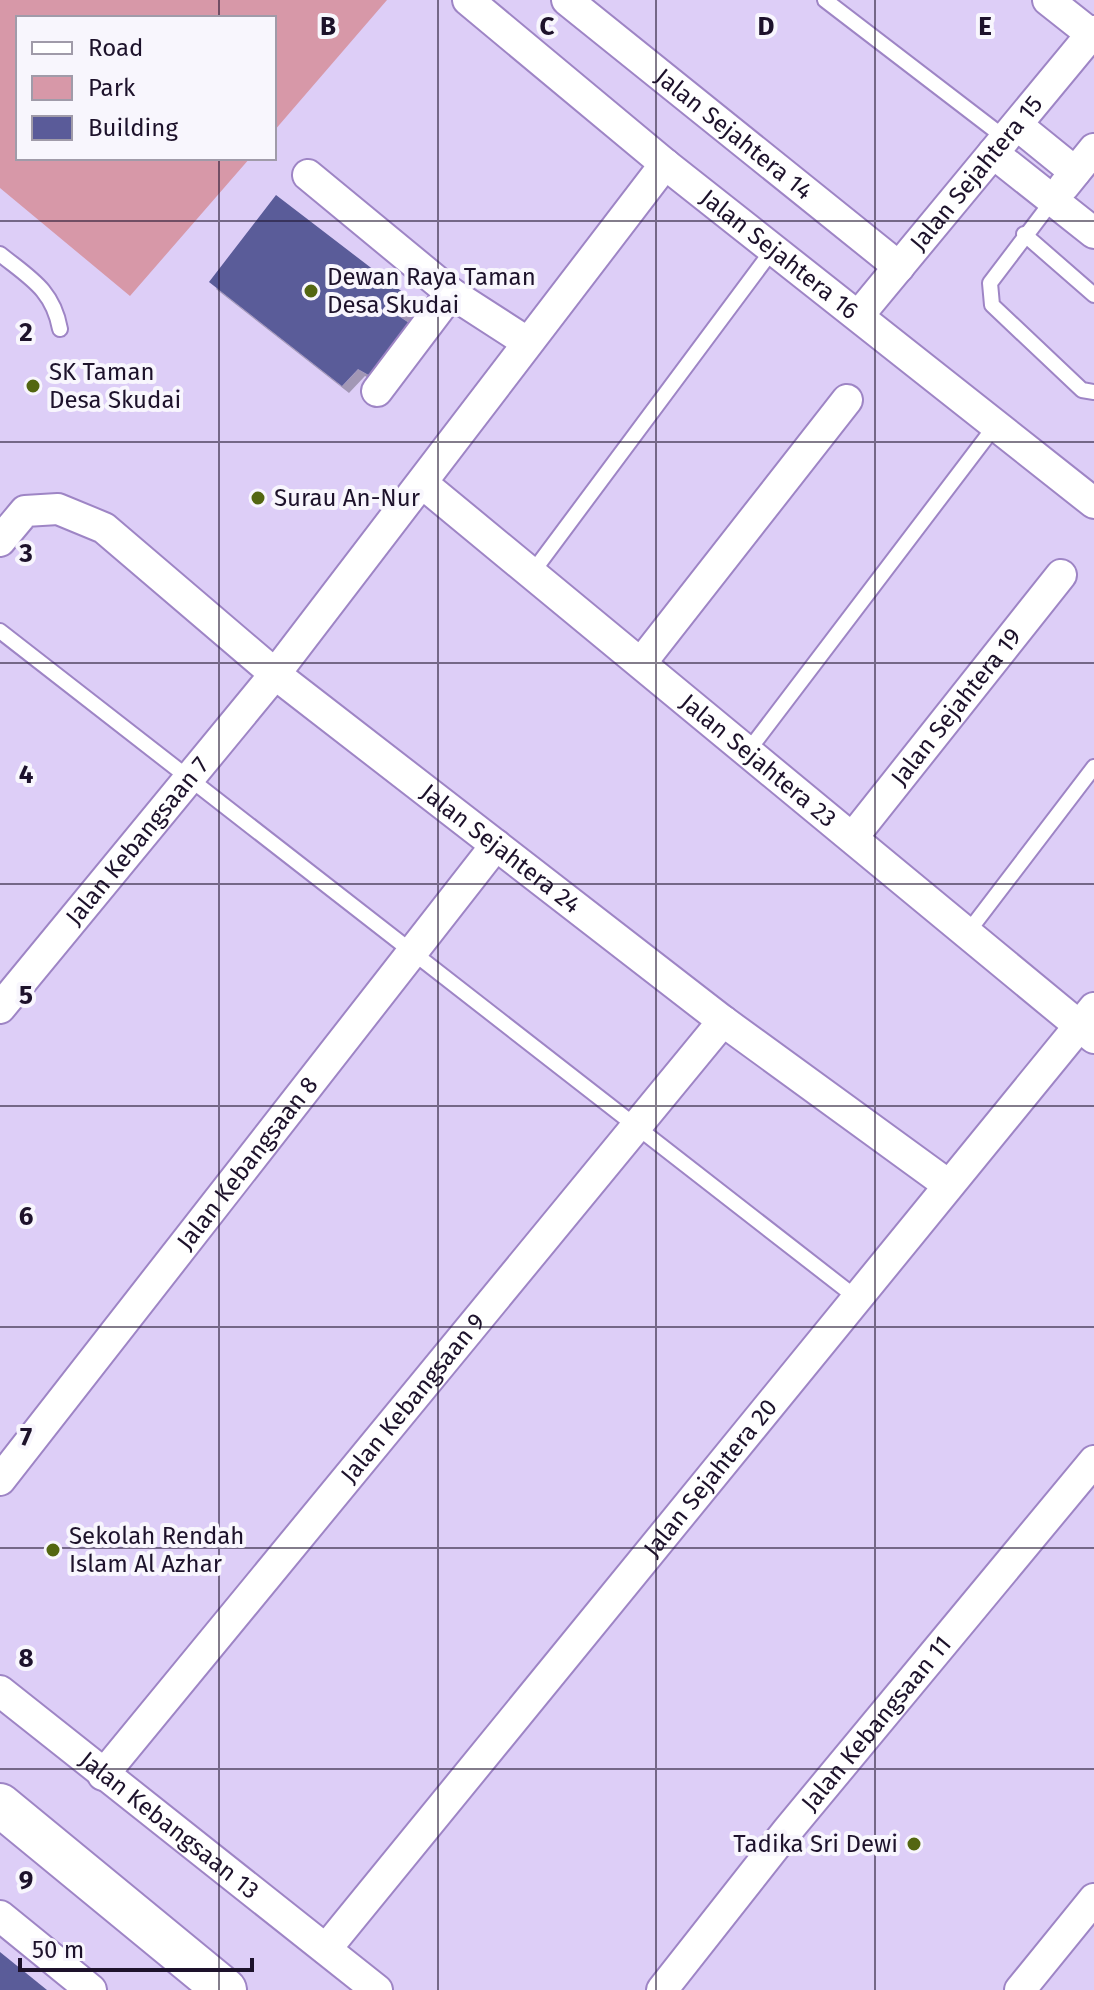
<svg xmlns="http://www.w3.org/2000/svg" width="1094" height="1990" viewBox="0 0 1094 1990" font-family="'Fira Sans',sans-serif">
<style>
.green{fill:#d798a8}
.building{fill:#5a5b99;filter:url(#shadow)}
.lines{fill:none;stroke-linecap:round;stroke-linejoin:round}
.lane-casing{stroke:#9e85c5;stroke-width:18}
.street-casing{stroke:#9e85c5;stroke-width:34}
.secondary-casing{stroke:#9e85c5;stroke-width:46}
.lane{stroke:#fff;stroke-width:14}
.street{stroke:#fff;stroke-width:30}
.secondary{stroke:#fff;stroke-width:42}
.grid{fill:none;stroke:#1d122b;stroke-width:2;stroke-opacity:0.55}
.poi-dot{fill:#536611;stroke:#f8f6fd;stroke-width:3}
.labels{text-anchor:middle;dominant-baseline:central;stroke-width:8;stroke-linejoin:round;paint-order:stroke}
.street-label{font-size:24px;fill:#1d122b;stroke:#f8f6fd}
.poi-label{font-size:24px;fill:#1d122b;stroke:#f8f6fd;text-anchor:start}
.grid-label{font-size:26px;text-anchor:middle;font-weight:bold;fill:#1d122b;stroke:#f8f6fd;stroke-width:8;stroke-linejoin:round;paint-order:stroke}
</style>
<defs>
<filter id="shadow"><feDropShadow dx="7" dy="7" stdDeviation="0" flood-color="#0004"/></filter>
</defs>
<rect width="100%" height="100%" fill="#ddcef7"/>
<polygon class="green" points="0,0 387,0 274,131 274,18 18,18 18,158 250,158 130,296 0,188"/>
<g class="building">
<polygon points="276,195 413,300 400,317 412,325 374,378 358,369 342,386 209,282"/>
<polygon points="0,1952 47,1990 0,1990"/>
</g>
<g class="lines">
<defs>
<g id="lane">
<polyline points="825,0 1005,138"/>
<polyline points="1053,200 990,283 992,305 1082,390 1094,392"/>
<polyline points="1024,234 1094,295"/>
<path d="M0 254C30 278 53 290 60 329"/>
<polyline points="532,573 774,248"/>
<polyline points="0,631 858,1299"/>
<polyline points="748,751 995,426"/>
<polyline points="968,932 1094,767"/>
</g>
<g id="street">
<path id="s1" d="M468 0 665 164 1094 503"/>
<path id="s2" d="M567 0 899 267"/>
<polyline points="1048,0 1091,34"/>
<polyline points="1017,125 1075,172"/>
<polyline points="993,153 1094,233"/>
<polyline points="308,175 451,293"/>
<polyline points="1064,186 1094,149"/>
<path id="s3" d="M859 315 1094 31"/>
<polyline points="377,391 451,293 527,342"/>
<path id="s4" d="M422 483 1094 1038"/>
<path id="s5" d="M0 541 25 511 58 509 104 528 275 674 723 1021 947 1184"/>
<polyline points="641,663 847,400"/>
<path id="s6" d="M853 837 1061 575"/>
<path id="s7" d="M0 1008 275 674 665 164"/>
<path id="s8" d="M0 1480 496 845"/>
<path id="s9" d="M0 1691 377 1990"/>
<path id="s10" d="M103 1775 723 1021"/>
<polyline points="0,1916 91,1990"/>
<path id="s11" d="M326 1949 1094 1008"/>
<path id="s12" d="M662 1990 788 1830 1094 1461"/>
<polyline points="1020,1990 1094,1899"/>
</g>
<polyline id="secondary" points="0,1805 225,1990"/>
</defs>
<use href="#lane" class="lane-casing"/>
<use href="#street" class="street-casing"/>
<use href="#secondary" class="secondary-casing"/>
<use href="#lane" class="lane"/>
<use href="#street" class="street"/>
<use href="#secondary" class="secondary"/>
</g>
<path class="grid" d="M219 0V18M438 0V1990M656 0V1990M875 0V1990M219 158V1990M0 221H1094M0 442H1094M0 663H1094M0 884H1094M0 1106H1094M0 1327H1094M0 1548H1094M0 1769H1094"/>
<g class="poi-dot">
<circle cx="311" cy="291" r="8"/>
<circle cx="33" cy="386" r="8"/>
<circle cx="258" cy="498" r="8"/>
<circle cx="53" cy="1550" r="8"/>
<circle cx="914" cy="1844" r="8"/>
</g>
<g class="labels">
<g class="street-label">
<text stroke="none"><textPath href="#s2" startOffset="214">Jalan Sejahtera 14</textPath></text>
<text stroke="none"><textPath href="#s3" startOffset="184">Jalan Sejahtera 15</textPath></text>
<text stroke="none"><textPath href="#s1" startOffset="402">Jalan Sejahtera 16</textPath></text>
<text stroke="none"><textPath href="#s6" startOffset="166">Jalan Sejahtera 19</textPath></text>
<text stroke="none"><textPath href="#s4" startOffset="436">Jalan Sejahtera 23</textPath></text>
<text stroke="none"><textPath href="#s7" startOffset="216">Jalan Kebangsaan 7</textPath></text>
<text stroke="none"><textPath href="#s5" startOffset="632">Jalan Sejahtera 24</textPath></text>
<text stroke="none"><textPath href="#s8" startOffset="402">Jalan Kebangsaan 8</textPath></text>
<text stroke="none"><textPath href="#s10" startOffset="488">Jalan Kebangsaan 9</textPath></text>
<text stroke="none"><textPath href="#s11" startOffset="608">Jalan Sejahtera 20</textPath></text>
<text stroke="none"><textPath href="#s12" startOffset="342">Jalan Kebangsaan 11</textPath></text>
<text stroke="none"><textPath href="#s9" startOffset="216">Jalan Kebangsaan 13</textPath></text>
</g>
<g class="poi-label">
<text x="327" y="277">Dewan Raya Taman<tspan x="327" dy="28">Desa Skudai</tspan></text>
<text x="49" y="372">SK Taman<tspan x="49" dy="28">Desa Skudai</tspan></text>
<text x="274" y="498">Surau An-Nur</text>
<text x="69" y="1536">Sekolah Rendah<tspan x="69" dy="28">Islam Al Azhar</tspan></text>
<text x="898" y="1844" text-anchor="end">Tadika Sri Dewi</text>
</g>
</g>
<g class="grid-label">
<text x="328" y="35">B</text>
<text x="547" y="35">C</text>
<text x="766" y="35">D</text>
<text x="985" y="35">E</text>
<text x="26" y="341">2</text>
<text x="26" y="562">3</text>
<text x="26" y="783">4</text>
<text x="26" y="1004">5</text>
<text x="26" y="1225">6</text>
<text x="26" y="1446">7</text>
<text x="26" y="1667">8</text>
<text x="26" y="1889">9</text>
</g>
<rect x="16" y="16" width="260" height="144" fill="#f8f6fd" stroke="#a09ba9" stroke-width="2"/>
<rect x="32" y="42" width="40" height="12" fill="#ffffff" stroke="#a09ba9" stroke-width="2"/>
<text x="88" y="56" font-size="24" fill="#1d122b">Road</text>
<rect x="32" y="76" width="40" height="24" fill="#d798a8" stroke="#a09ba9" stroke-width="2"/>
<text x="88" y="96" font-size="24" fill="#1d122b">Park</text>
<rect x="32" y="116" width="40" height="24" fill="#5a5b99" stroke="#a09ba9" stroke-width="2"/>
<text x="88" y="136" font-size="24" fill="#1d122b">Building</text>
<path d="M20 1958v12h232v-12" fill="none" stroke="#1d122b" stroke-width="4"/>
<text x="32" y="1958" font-size="24" fill="#1d122b" stroke="#f8f6fd" stroke-width="6" paint-order="stroke">50 m</text>
</svg>
